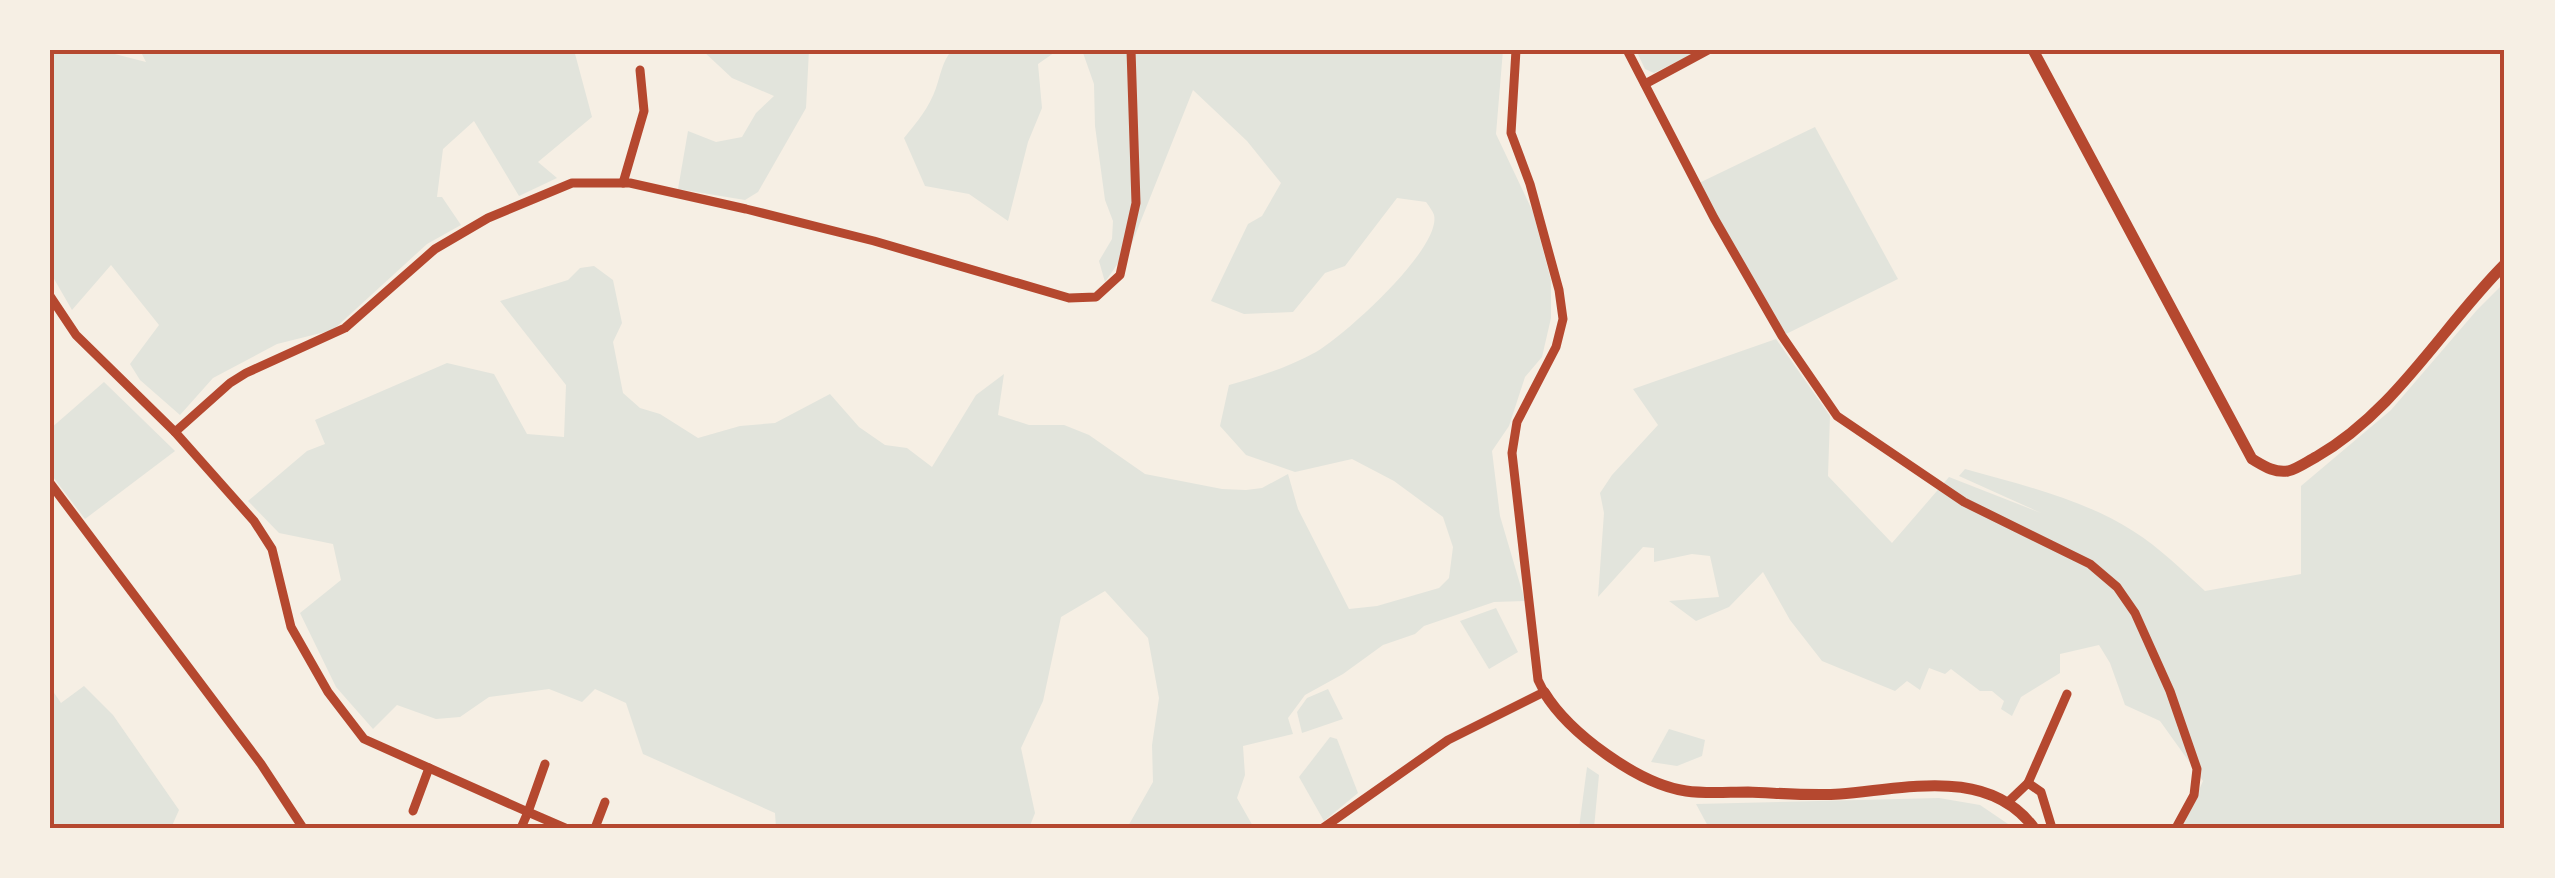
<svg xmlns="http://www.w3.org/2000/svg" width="2555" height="878" viewBox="0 0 2555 878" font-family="'Titillium Web',sans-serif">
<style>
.green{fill:#e2e4dc}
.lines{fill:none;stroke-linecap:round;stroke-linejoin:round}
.minor{stroke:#b5482f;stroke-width:9}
.tertiary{stroke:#b5482f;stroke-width:11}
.neatline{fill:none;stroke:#b5482f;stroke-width:4}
</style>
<rect width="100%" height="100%" fill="#f6efe4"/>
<g class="green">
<polygon points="50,50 99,50 146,62 140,50 574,50 592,117 538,162 557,178 519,196 474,121 443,149 437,197 442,197 461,225 427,244 333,330 277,344 213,378 180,415 140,380 130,364 159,325 111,265 72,310 50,272"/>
<polygon points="702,50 809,50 806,108 758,192 745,200 678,189 688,131 716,142 742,137 756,113 774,96 732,78"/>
<path d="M952 50H1058L1038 64 1042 108 1028 142 1008 221 969 194 925 186 904 138C917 122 929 108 936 88 941 74 942 62 952 50Z"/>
<path d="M1082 50H1503L1496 134 1533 212 1551 280V318L1542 357 1525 377 1509 426 1492 451 1500 516 1525 601 1494 602 1424 626 1415 634 1383 645 1343 674 1305 695 1288 718 1293 734 1243 746 1245 775 1237 798 1254 828H1127L1153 782 1152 745 1159 698 1148 638 1105 591 1061 617 1043 701 1021 748 1035 813 1029 828H776L775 813 643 754 626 703 595 689 582 702 549 689 489 697 460 717 436 719 397 705 373 729 336 687 300 613 341 580 333 544 279 533 248 501 307 451 325 444 315 420 447 363 494 374 527 434 564 437 566 385 500 301 568 280 580 268 594 266 613 280 622 323 613 342 623 393 640 408 660 414 698 438 740 426 775 423 830 394 859 427 885 445 907 448 932 467 976 395 1004 374 998 415 1029 425H1064L1089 435 1145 474 1222 489 1246 490 1262 488 1288 474 1298 509 1349 609 1377 606 1439 588 1449 578 1453 547 1443 517 1394 481 1352 459 1295 472 1246 455 1220 426 1229 385C1258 377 1289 367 1316 352 1344 336 1442 248 1434 215 1434 213 1427 203 1426 202L1397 198 1345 266 1325 273 1293 312 1244 314 1211 301 1248 224 1262 216 1281 183 1247 141 1193 90 1132 243 1105 282 1099 261 1112 239 1113 221 1105 200 1095 126 1094 84Z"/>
<polygon points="1636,50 1701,50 1654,73 1645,69"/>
<polygon points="1815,127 1898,279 1782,336 1697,184"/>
<path d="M2505 282V828H2182L2203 781 2160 721 2125 705 2110 663 2099 645 2060 654V673L2021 697 2012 716 2001 709 2004 701 1992 691H1980L1951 669 1945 674 1929 668 1920 690 1907 681 1895 691 1822 661 1790 620 1763 572 1729 607 1696 621 1669 601 1719 597 1710 556 1692 554 1654 562V548L1643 547 1598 597 1604 513 1600 493 1612 475 1658 425 1633 389 1776 339 1830 416 1828 476 1892 543 1949 477 2041 513 1959 476 1965 469C2022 485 2083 499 2133 531 2160 548 2182 570 2205 591L2301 574V486L2391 410 2477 310Z"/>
<polygon points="104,382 175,451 85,519 50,473 50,429"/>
<polygon points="1496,608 1518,652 1489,669 1460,621"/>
<polygon points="84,686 113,715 179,810 171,828 50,828 50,687 61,703"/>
<polygon points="1328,689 1343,719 1302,733 1297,712 1307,698"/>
<polygon points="1669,729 1705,740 1702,756 1677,766 1651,762"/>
<polygon points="1330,737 1337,739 1358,793 1324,821 1299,777"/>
<polygon points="1587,767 1599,775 1594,828 1579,828"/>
<polygon points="1939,798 1980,805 2014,828 1709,828 1696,804"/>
</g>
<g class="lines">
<g class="minor">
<polyline points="1627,50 1714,218 1782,336 1837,416 1964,502 2090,564 2117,587 2135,613 2170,691 2197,769 2194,795 2176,828"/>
<polyline points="1645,84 1708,50"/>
<polyline points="623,183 644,111 640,70"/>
<polyline points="50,296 76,335 175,432 254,521 272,549 291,627 328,692 364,739 528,812 521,828"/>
<polyline points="175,432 230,383 246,373 345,328 435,249 488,218 572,183 630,183 746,209 874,241 1069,298 1096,297 1120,275 1136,203 1131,50"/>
<polyline points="50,483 261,764 303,828"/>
<polyline points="545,764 528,812 565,828"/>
<polyline points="2028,783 2067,694"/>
<polyline points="2007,803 2028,783 2041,792 2052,828"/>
<polyline points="413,811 429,768"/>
<polyline points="595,828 605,802"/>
<polyline points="1323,828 1448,740 1544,692 1538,680 1512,453 1517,422 1556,347 1563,319 1559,290 1530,184 1511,133 1516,50"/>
</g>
<g class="tertiary">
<path d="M2033 50 2252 459C2264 466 2274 473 2288 471 2297 469 2308 461 2316 457 2396 411 2442 327 2505 264"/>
<path d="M1544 692C1569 733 1638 784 1686 791 1706 794 1728 792 1748 792 1778 793 1810 796 1840 794 1905 789 1988 766 2034 828"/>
</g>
</g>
<rect width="2555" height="878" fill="none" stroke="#f6efe4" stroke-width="105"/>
<rect x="52" y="52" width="2450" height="774" class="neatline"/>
</svg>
